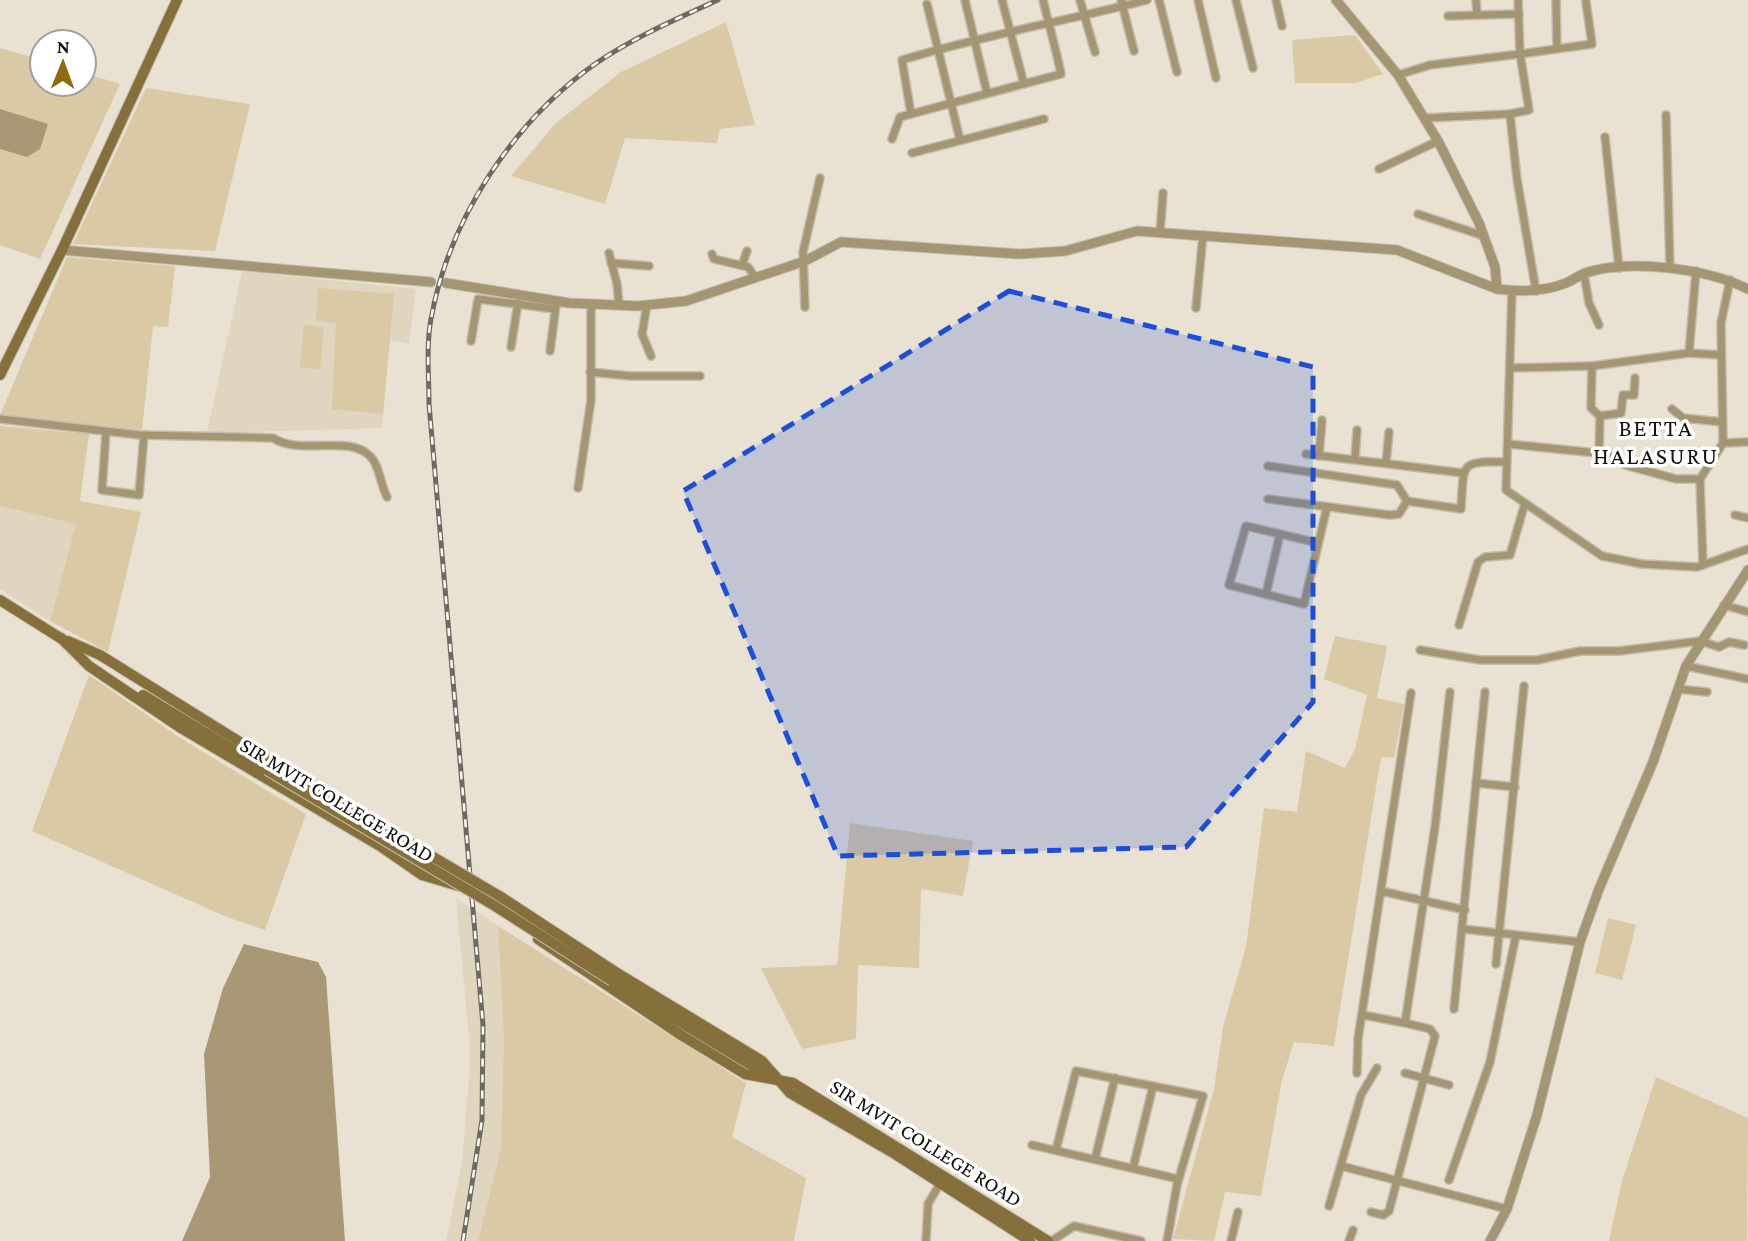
<svg xmlns="http://www.w3.org/2000/svg" width="1748" height="1241" viewBox="0 0 1748 1241" font-family="'Crimson Pro',serif">
<style>
.built{fill:#e0d5be}
.green{fill:#d9c9a5}
.water{fill:#a89875}
.lines{fill:none;stroke-linecap:round;stroke-linejoin:round}
.minor-casing{stroke:#c2bcae;stroke-width:10}
.tertiary-casing{stroke:#c2bcae;stroke-width:11}
.secondary-casing{stroke:#c2bcae;stroke-width:12}
.minor{stroke:#a49573;stroke-width:7}
.tertiary{stroke:#a49573;stroke-width:9}
.secondary{stroke:#856f3a;stroke-width:10}
.rail-casing{stroke:#6e6a60;stroke-width:5}
.rail{stroke:#fff;stroke-width:2.5;stroke-dasharray:8;stroke-linecap:butt}
.secondary-bridge-casing{stroke:#c2bcae;stroke-width:12;stroke-linecap:butt}
.secondary-bridge{stroke:#856f3a;stroke-width:10}
.marked{fill:#1d4ed8;fill-opacity:0.2;stroke:#1d4ed8;stroke-width:5;stroke-dasharray:14 9;stroke-linejoin:round}
.labels{text-anchor:middle;dominant-baseline:central;stroke-width:7;stroke-linejoin:round;paint-order:stroke}
.street-label{font-size:21px;fill:#13110c;stroke:#fff}
.quarter-label{font-size:24px;letter-spacing:2px;fill:#13110c;stroke:#fff}
</style>
<rect width="100%" height="100%" fill="#e9e2d2"/>
<g class="built">
<polygon points="242,271 416,289 409,344 390,340 382,428 207,433"/>
<polygon points="0,506 76,524 50,621 0,589"/>
<polygon points="456,898 498,926 504,1039 501,1149 478,1241 446,1241 462,1162 469,1077 470,1048"/>
</g>
<g class="green">
<polygon points="726,22 755,125 720,129 717,143 625,138 605,204 511,176 556,123 621,72"/>
<polygon points="1355,35 1383,74 1355,83 1295,83 1292,40"/>
<polygon points="0,48 42,60 42,84 84,84 84,73 120,84 40,259 0,245"/>
<polygon points="146,88 250,104 215,251 73,244"/>
<polygon points="67,257 175,266 168,327 153,326 142,430 0,415"/>
<polygon points="318,288 394,294 383,414 332,409 336,323 316,321"/>
<polygon points="304,325 324,327 320,369 300,367"/>
<polygon points="0,426 89,434 80,501 141,512 108,652 50,621 76,524 0,506"/>
<polygon points="1335,636 1387,646 1377,698 1404,704 1394,758 1381,757 1334,1046 1294,1042 1282,1080 1261,1196 1225,1192 1214,1241 1173,1239 1214,1089 1223,1027 1246,947 1264,808 1297,812 1306,751 1345,768 1355,749 1367,695 1324,679"/>
<polygon points="89,675 180,738 306,814 265,930 227,917 32,831"/>
<polygon points="850,823 973,841 963,896 921,889 919,968 858,965 856,1039 802,1049 761,968 837,965"/>
<polygon points="1608,918 1636,925 1622,980 1595,973"/>
<polygon points="498,926 746,1083 732,1137 806,1178 794,1241 478,1241 501,1149 504,1039"/>
<polygon points="1656,1077 1748,1118 1747,1241 1609,1241 1622,1181"/>
</g>
<g class="water">
<polygon points="0,109 48,124 40,149 27,157 0,149"/>
<polygon points="244,944 318,962 326,977 345,1241 182,1241 210,1177 204,1054 223,988"/>
</g>
<g class="lines">
<defs>
<g id="minor">
<polyline points="965,0 987,93"/>
<polyline points="1002,0 1024,84"/>
<path d="M1043 0C1049 25 1056 49 1061 74L911 114 902 60C983 35 1066 21 1147 0"/>
<polyline points="1080,0 1095,52"/>
<polyline points="1121,0 1134,51"/>
<polyline points="1159,0 1177,72"/>
<polyline points="1198,0 1216,78"/>
<polyline points="1236,0 1253,68"/>
<polyline points="1276,0 1282,26"/>
<polyline points="1476,0 1477,14"/>
<polyline points="1518,0 1520,54 1592,44 1586,2"/>
<polyline points="1556,0 1557,49"/>
<polyline points="927,4 960,140"/>
<polyline points="1448,16 1519,14"/>
<polyline points="1398,75 1430,65 1520,54 1529,110 1510,114 1517,179 1536,291"/>
<polyline points="1666,115 1670,268"/>
<polyline points="1425,118 1510,114"/>
<polyline points="1605,137 1619,268"/>
<polyline points="892,139 900,117 911,114"/>
<polyline points="912,153 1044,119"/>
<polyline points="1379,169 1438,141"/>
<polyline points="1418,214 1484,236"/>
<polyline points="1160,233 1163,193"/>
<polyline points="609,253 617,284 619,305"/>
<polyline points="712,254 714,259 748,267 755,277"/>
<polyline points="611,263 649,266"/>
<polyline points="742,265 747,251"/>
<polyline points="1696,271 1689,353 1721,355"/>
<polyline points="1584,274 1589,303 1599,325"/>
<polyline points="1512,291 1506,490 1602,556 1642,564 1697,567 1748,549"/>
<polyline points="647,305 642,334 651,356"/>
<polyline points="805,307 803,252 820,178"/>
<polyline points="1196,308 1203,235"/>
<polyline points="471,341 478,299 555,309"/>
<polyline points="511,347 518,303"/>
<polyline points="550,351 556,305"/>
<polyline points="1592,366 1689,353"/>
<polyline points="1510,368 1592,366 1591,408 1600,416 1599,454"/>
<polyline points="590,372 630,376 700,376"/>
<polyline points="1672,409 1683,418 1722,422"/>
<polyline points="1600,416 1621,413 1623,395 1634,395 1635,378"/>
<path d="M0 419 140 435 273 438C301 456 348 434 370 456 380 466 380 484 387 497"/>
<polyline points="106,432 102,490 139,495 144,435"/>
<polyline points="1723,443 1721,323 1730,280"/>
<polyline points="1508,444 1607,454 1625,465 1676,479 1700,479 1723,443 1748,442"/>
<polyline points="1306,454 1463,473"/>
<polyline points="1319,456 1322,420"/>
<polyline points="1355,459 1357,430"/>
<polyline points="1386,463 1389,432"/>
<polyline points="1268,466 1397,485 1407,501"/>
<polyline points="1700,479 1703,565"/>
<polyline points="578,488 591,400 591,304"/>
<polyline points="1268,499 1390,515 1399,514 1407,501"/>
<path d="M1407 501 1461 509C1464 463 1459 461 1506 462"/>
<polyline points="1735,515 1748,518"/>
<polyline points="1318,543 1246,526 1229,585 1304,604 1327,507"/>
<polyline points="1266,594 1280,534"/>
<polyline points="1724,605 1748,612"/>
<polyline points="1459,625 1478,562 1485,557 1510,555 1525,503"/>
<polyline points="1420,650 1480,660 1537,660 1580,651 1619,651 1700,641 1719,647 1729,642 1744,645"/>
<polyline points="1686,666 1748,679"/>
<polyline points="1678,689 1707,692"/>
<polyline points="1476,783 1515,787"/>
<polyline points="1381,891 1465,910"/>
<polyline points="1463,929 1580,942"/>
<polyline points="1496,964 1524,686"/>
<polyline points="1454,1009 1485,692"/>
<polyline points="1363,1015 1405,1023 1435,827 1450,692"/>
<polyline points="1357,1073 1358,1039 1411,693"/>
<polyline points="1405,1073 1449,1085"/>
<polyline points="1032,1145 1178,1179"/>
<polyline points="1056,1150 1076,1071 1203,1096 1177,1185 1167,1241"/>
<polyline points="1095,1159 1115,1078"/>
<polyline points="1341,1166 1507,1209"/>
<polyline points="1133,1168 1153,1086"/>
<polyline points="1449,1180 1490,1062 1516,935"/>
<polyline points="1329,1206 1361,1095 1377,1068"/>
<polyline points="1371,1212 1383,1215 1389,1211 1435,1036 1430,1029 1405,1023"/>
<polyline points="926,1241 928,1204 942,1180"/>
<polyline points="1052,1241 1074,1226 1141,1241"/>
<polyline points="1231,1241 1238,1212"/>
<polyline points="1349,1241 1353,1230"/>
</g>
<g id="tertiary">
<polyline points="1336,0 1398,75 1438,141 1479,223 1495,267 1497,289"/>
<polyline points="62,250 431,282"/>
<path d="M446 283 569 303 638 306 686 301 805 261 841 242 1020 254 1065 251 1137 231 1397 250 1497 289C1521 292 1544 292 1566 283 1573 280 1578 276 1585 273 1630 258 1707 269 1748 289"/>
<polyline points="1490,1241 1507,1209 1537,1115 1580,942 1599,889 1653,762 1686,666 1748,570"/>
</g>
<g id="secondary">
<polyline points="0,375 62,250 177,0"/>
<polyline points="0,600 65,641"/>
<polyline points="61,638 89,666 181,728 380,846 422,875 459,886"/>
<polyline points="68,641 100,655 272,762"/>
<polyline points="143,695 267,770"/>
<polyline points="538,939 681,1035 745,1074 793,1083 1048,1241"/>
<polyline points="617,973 762,1061 790,1093 895,1154 1030,1241"/>
<polyline points="612,981 769,1076"/>
</g>
</defs>
<use href="#minor" class="minor-casing"/>
<use href="#tertiary" class="tertiary-casing"/>
<use href="#secondary" class="secondary-casing"/>
<use href="#minor" class="minor"/>
<use href="#tertiary" class="tertiary"/>
<use href="#secondary" class="secondary"/>
<defs>
<path id="rail" d="M463 1241 482 1120 483 1025 429 404C429 376 426 346 431 319 449 219 513 122 595 64 633 38 676 19 718 0"/>
</defs>
<use href="#rail" class="rail-casing"/>
<use href="#rail" class="rail"/>
<defs>
<g id="secondary-bridge">
<polyline points="272,762 501,897 617,973"/>
<polyline points="267,770 495,906 612,981"/>
</g>
</defs>
<use href="#secondary-bridge" class="secondary-bridge-casing"/>
<use href="#secondary-bridge" class="secondary-bridge"/>
</g>
<path class="marked" d="M1009 291 1313 367V702L1186 847 838 856 683 491Z"/>
<g class="labels">
<g class="street-label">
<text transform="translate(337 800) rotate(31)">SIR MVIT COLLEGE ROAD</text>
<text transform="translate(926 1143) rotate(32)">SIR MVIT COLLEGE ROAD</text>
</g>
<g class="quarter-label">
<text x="1656" y="427">BETTA<tspan x="1656" dy="28">HALASURU</tspan></text>
</g>
</g>
<g transform="translate(63 63) rotate(1)"><circle r="33" fill="#ffffff" stroke="#a1a09e" stroke-width="2"/>
<path d="M0-5L12 26L0 18L-12 26Z" fill="#8c6c0e"/>
<text y="-10" font-size="19" font-weight="bold" text-anchor="middle" fill="#13110c">N</text>
</g>
</svg>
